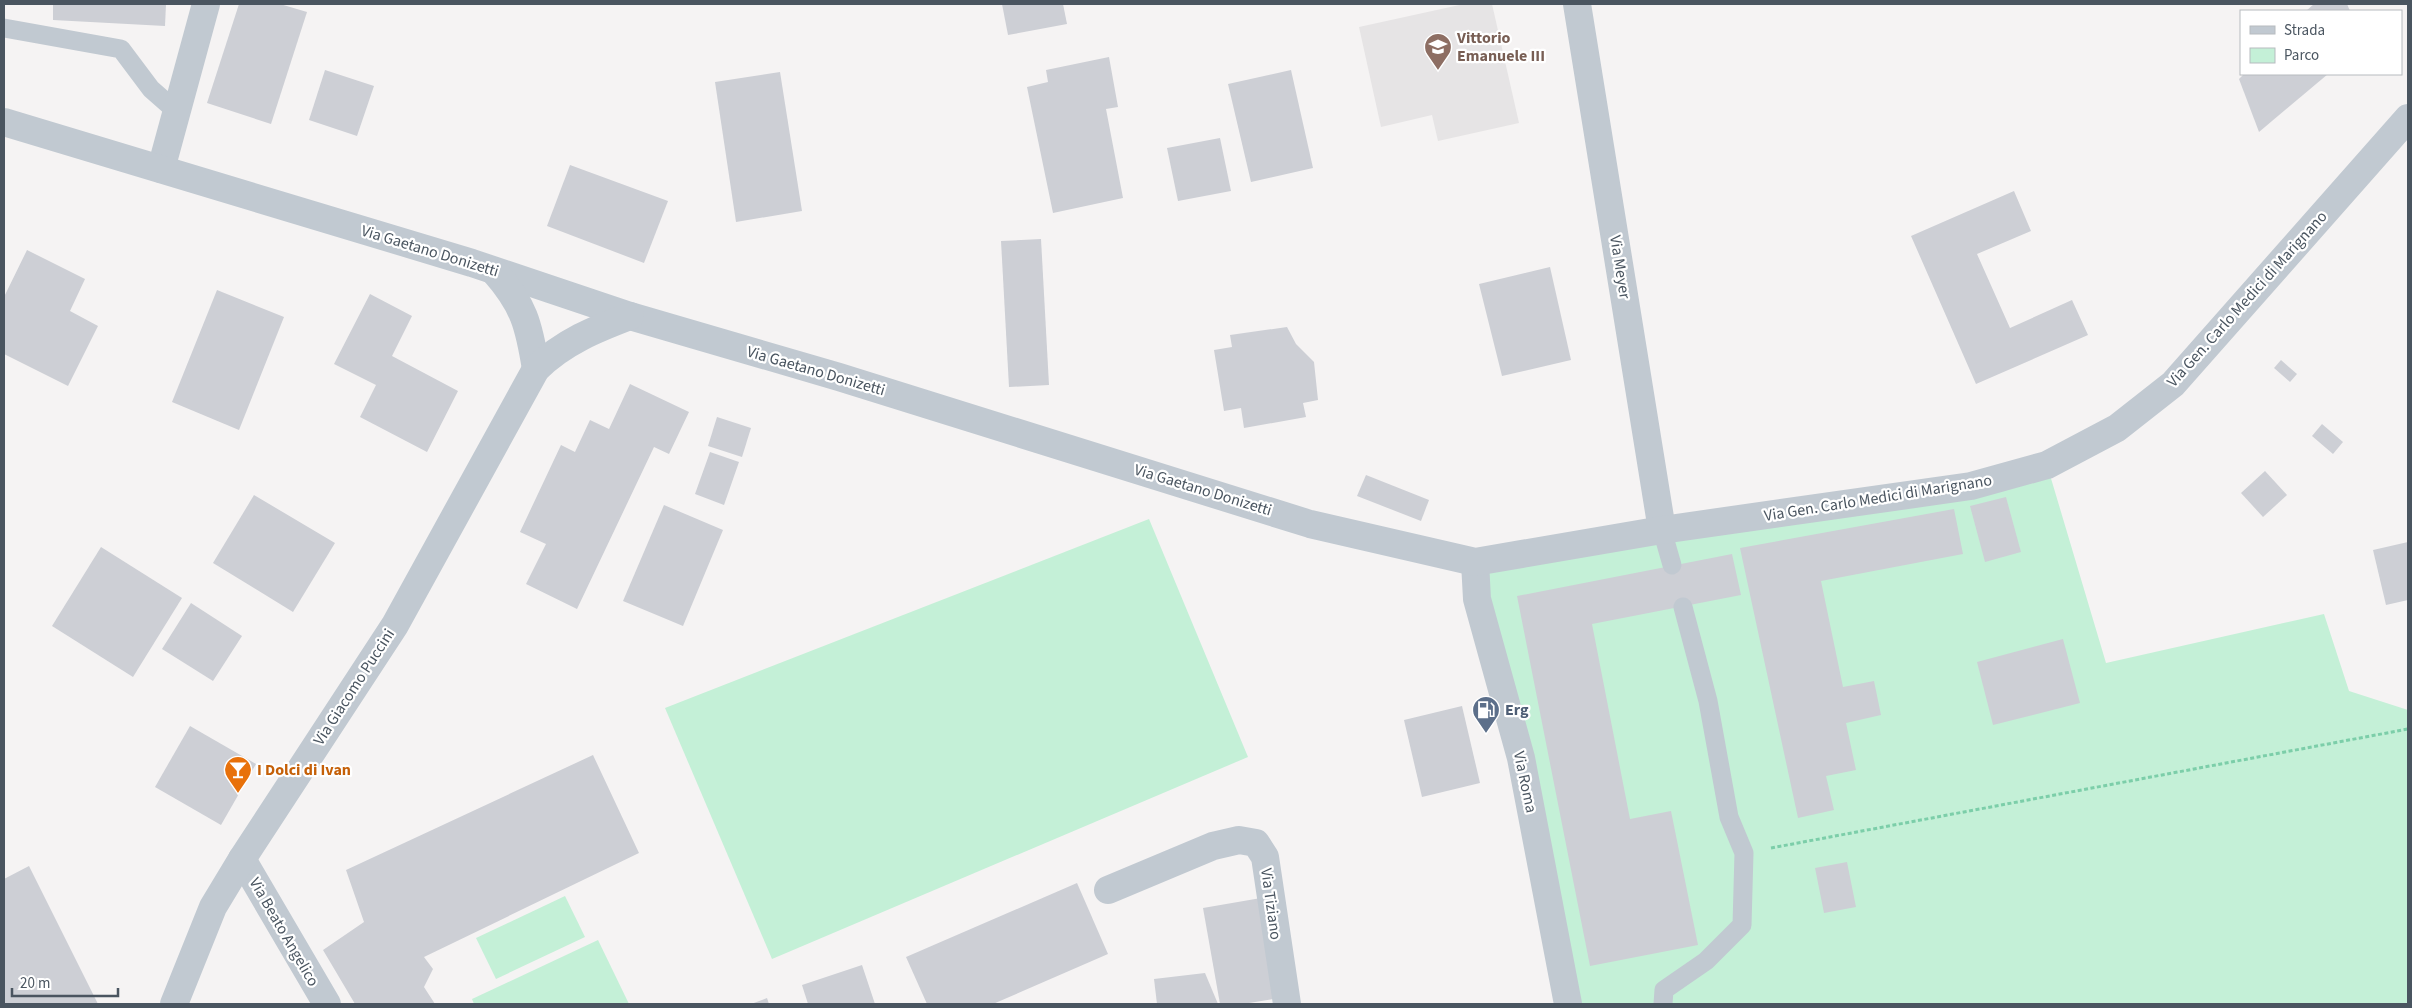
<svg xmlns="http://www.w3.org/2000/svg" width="2412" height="1008" viewBox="0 0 2412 1008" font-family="'Source Sans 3',sans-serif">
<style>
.education{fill:#e6e4e5}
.green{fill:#c4f0d7}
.building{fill:#cdcfd5}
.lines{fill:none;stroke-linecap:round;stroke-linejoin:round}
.path{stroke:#7ccea9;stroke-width:3;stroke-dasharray:4 2.5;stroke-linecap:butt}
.service{stroke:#c1c9d1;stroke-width:19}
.minor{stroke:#c1c9d1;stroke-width:28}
.tertiary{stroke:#c1c9d1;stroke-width:28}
.labels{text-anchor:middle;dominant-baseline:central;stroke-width:4.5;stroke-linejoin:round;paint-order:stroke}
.education-label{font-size:16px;font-weight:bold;fill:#785e54;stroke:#fff;text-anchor:start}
.street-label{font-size:16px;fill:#4a5560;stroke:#fff}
.service-label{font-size:16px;font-weight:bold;fill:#4e5e75;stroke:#fff;text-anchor:start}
.food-label{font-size:16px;font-weight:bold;fill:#c56008;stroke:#fff;text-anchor:start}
</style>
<rect width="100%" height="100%" fill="#f5f3f3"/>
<polygon class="education" points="1464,4 1492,4 1519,123 1438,141 1432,115 1381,127 1359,27"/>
<g class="green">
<polygon points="2047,465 2106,663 2324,614 2349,691 2408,710 2408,1004 1568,1004 1475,562"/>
<polygon points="1149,519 1248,757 772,959 665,708"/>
<polygon points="565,896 585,937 496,979 476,938"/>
<polygon points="598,940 629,1004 474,1004 472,999"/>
</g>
<g class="building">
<polygon points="53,4 166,4 165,26 53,20"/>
<polygon points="239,4 280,4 307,12 271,124 207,103"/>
<polygon points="1002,4 1063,4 1067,24 1008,35"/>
<polygon points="2314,4 2347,4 2350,11 2306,11"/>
<polygon points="1109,57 1118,107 1106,109 1123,198 1053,213 1027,87 1048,82 1046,70"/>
<polygon points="325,70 374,86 357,136 309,120"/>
<polygon points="1291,70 1313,168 1251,182 1228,84"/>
<polygon points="780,72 802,211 736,222 715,82"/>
<polygon points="2244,74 2328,74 2259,132 2239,79"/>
<polygon points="1220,138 1231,191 1178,201 1167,148"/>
<polygon points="570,165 668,201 644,263 547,226"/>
<polygon points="2014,191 2031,231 1977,254 2010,328 2072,300 2088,335 1976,384 1911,236"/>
<polygon points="1041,239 1049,385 1009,387 1001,241"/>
<polygon points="27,250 85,279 70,311 98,326 68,386 4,354 4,297"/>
<polygon points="1550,267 1571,360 1502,376 1479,284"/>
<polygon points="217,290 284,317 239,430 172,402"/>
<polygon points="370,294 412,316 392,356 458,391 427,452 360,417 376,385 334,364"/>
<polygon points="1287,327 1296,344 1314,362 1318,400 1303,403 1306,417 1244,428 1241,408 1224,411 1214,350 1232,347 1230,335"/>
<polygon points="2281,360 2297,374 2290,382 2274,368"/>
<polygon points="630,384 689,412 669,454 654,447 577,609 526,584 546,544 520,532 561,445 575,452 590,420 609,429"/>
<polygon points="717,417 751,428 742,457 708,446"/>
<polygon points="2322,424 2343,442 2333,454 2312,436"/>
<polygon points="710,452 739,462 724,505 695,494"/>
<polygon points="2265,471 2287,495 2263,517 2241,493"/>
<polygon points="1366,475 1429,500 1421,521 1357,496"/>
<polygon points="254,495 335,543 293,612 213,563"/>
<polygon points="2006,497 2021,552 1985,562 1970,506"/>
<polygon points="664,505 723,530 683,626 623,601"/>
<polygon points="1954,509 1963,554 1821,581 1843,687 1874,681 1881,715 1846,723 1856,770 1826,776 1834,810 1798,818 1740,548"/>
<polygon points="2408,542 2408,600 2386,605 2373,550"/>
<polygon points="101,547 182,598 133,677 52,626"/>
<polygon points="1732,554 1741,595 1592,624 1630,819 1671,811 1698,945 1590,966 1517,596"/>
<polygon points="191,603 242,636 213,681 162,649"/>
<polygon points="2063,639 2080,703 1993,725 1977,662"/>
<polygon points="1462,706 1480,783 1422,797 1404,720"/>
<polygon points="190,726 256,764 221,825 155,787"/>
<polygon points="593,755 639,853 424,957 433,969 424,987 435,1004 355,1004 323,950 364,922 346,870"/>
<polygon points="1847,862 1856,907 1824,913 1815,868"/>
<polygon points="29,866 98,1004 4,1004 4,879"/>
<polygon points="1077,883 1108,954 993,1004 927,1004 906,957"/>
<polygon points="1261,898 1279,998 1243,1004 1220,1004 1203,908"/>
<polygon points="862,965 875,1004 808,1004 802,985"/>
<polygon points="1205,973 1218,1004 1157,1004 1154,979"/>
<polygon points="767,998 769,1004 751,1004"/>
</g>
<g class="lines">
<polyline class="path" points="1771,848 2408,729"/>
<g class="service">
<polyline points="4,28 121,49 151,89 176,111"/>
<polyline points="1662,530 1672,565"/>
<polyline points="1663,1004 1664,990 1706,961 1742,925 1744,853 1729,817 1708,701 1683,607"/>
</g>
<g class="minor">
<polyline points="161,169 206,4"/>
<polyline points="1475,562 1477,599 1521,758 1568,1004"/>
<polyline points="242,859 327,1004"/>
<polyline points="1108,890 1213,846 1239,840 1256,843 1265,857 1287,1004"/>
</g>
<g class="tertiary">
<polyline points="1577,4 1662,530"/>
<polyline points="4,122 472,263 630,316 839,377 1310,524 1475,562 1662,530 1971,486 2047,465 2117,428 2173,384 2408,118"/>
<path d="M494 271C524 305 529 325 536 369"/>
<path d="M174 1004 213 907 242 859 395 625 536 369C563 342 596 329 630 316"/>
</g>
</g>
<defs>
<symbol id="school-pin" viewBox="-11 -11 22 30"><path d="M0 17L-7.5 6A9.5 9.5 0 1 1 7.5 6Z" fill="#8d6e63" stroke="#fff"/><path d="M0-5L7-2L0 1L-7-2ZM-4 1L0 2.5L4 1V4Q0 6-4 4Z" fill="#fff"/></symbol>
<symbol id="fuel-pin" viewBox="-11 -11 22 30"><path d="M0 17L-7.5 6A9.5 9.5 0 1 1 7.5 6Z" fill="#5c6f8a" stroke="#fff"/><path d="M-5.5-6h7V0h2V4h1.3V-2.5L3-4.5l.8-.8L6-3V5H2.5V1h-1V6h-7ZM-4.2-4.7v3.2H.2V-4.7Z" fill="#fff"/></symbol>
<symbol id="bar-pin" viewBox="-11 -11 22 30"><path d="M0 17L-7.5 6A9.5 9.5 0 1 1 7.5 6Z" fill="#e8710a" stroke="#fff"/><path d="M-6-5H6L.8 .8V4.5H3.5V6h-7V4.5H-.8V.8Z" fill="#fff"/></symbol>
</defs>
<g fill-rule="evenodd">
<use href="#school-pin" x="1422" y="31" width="32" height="43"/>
<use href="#fuel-pin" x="1470" y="694" width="32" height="43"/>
<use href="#bar-pin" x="222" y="754" width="32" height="43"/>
</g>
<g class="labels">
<g class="education-label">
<text x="1457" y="38">Vittorio<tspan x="1457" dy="18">Emanuele III</tspan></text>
</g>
<g class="street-label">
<text transform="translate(430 251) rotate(17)">Via Gaetano Donizetti</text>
<text transform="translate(1620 267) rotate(81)">Via Meyer</text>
<text transform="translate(2247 299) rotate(-48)">Via Gen. Carlo Medici di Marignano</text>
<text transform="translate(816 371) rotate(16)">Via Gaetano Donizetti</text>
<text transform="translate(1203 490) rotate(17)">Via Gaetano Donizetti</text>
<text transform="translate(1878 498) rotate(-9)">Via Gen. Carlo Medici di Marignano</text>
<text transform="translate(354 687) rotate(-57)">Via Giacomo Puccini</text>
<text transform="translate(1525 782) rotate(78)">Via Roma</text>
<text transform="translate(1271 904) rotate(82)">Via Tiziano</text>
<text transform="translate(284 932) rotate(60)">Via Beato Angelico</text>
</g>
<g class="service-label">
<text x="1505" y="710">Erg</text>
</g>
<g class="food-label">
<text x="257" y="770">I Dolci di Ivan</text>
</g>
</g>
<rect width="2412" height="1008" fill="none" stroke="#4a5560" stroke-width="10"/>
<rect x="2240" y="10" width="162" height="65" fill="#ffffff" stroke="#b7bbbf"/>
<rect x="2250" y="26" width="25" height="8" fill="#c1c9d1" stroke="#b7bbbf"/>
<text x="2284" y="35" font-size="15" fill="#4a5560">Strada</text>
<rect x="2250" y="48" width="25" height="15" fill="#c4f0d7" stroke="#b7bbbf"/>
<text x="2284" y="60" font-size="15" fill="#4a5560">Parco</text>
<path d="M12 988v8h106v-8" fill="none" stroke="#4a5560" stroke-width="2.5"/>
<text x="20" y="988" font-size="15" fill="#4a5560" stroke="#ffffff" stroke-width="4" paint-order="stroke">20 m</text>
</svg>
